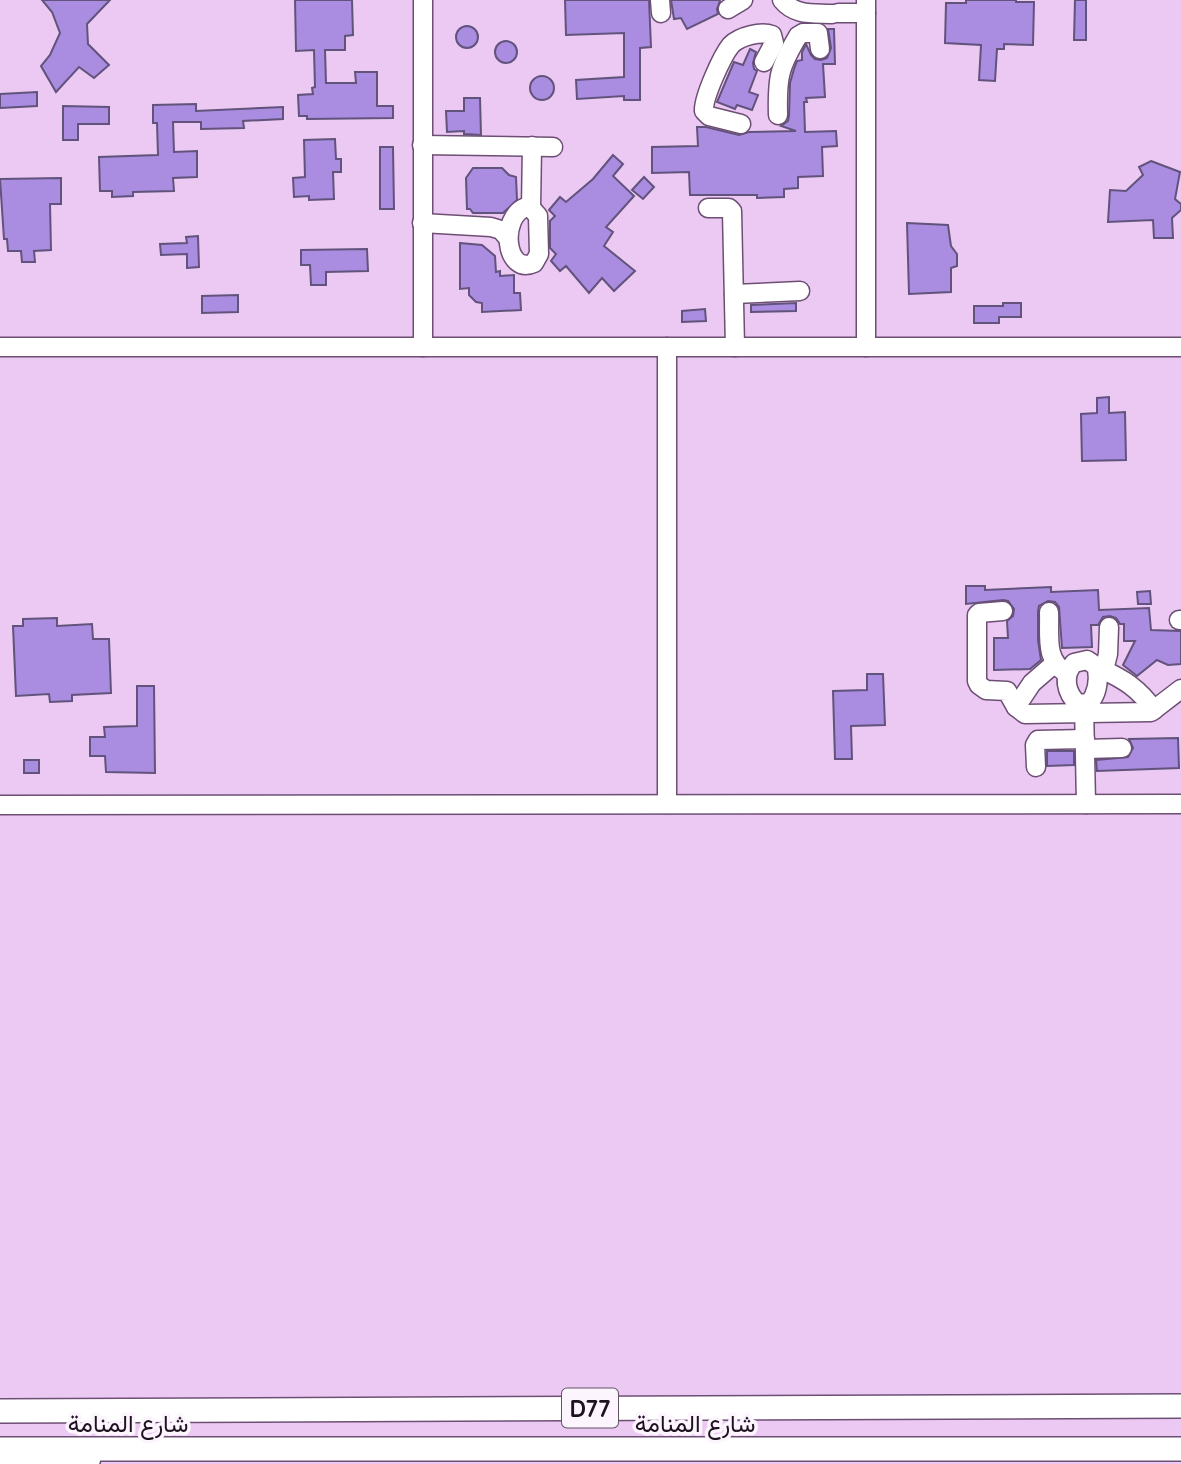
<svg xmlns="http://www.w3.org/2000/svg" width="1181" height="1464" viewBox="0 0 1181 1464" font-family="Quicksand,Vazirmatn,sans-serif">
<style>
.building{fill:#aa8ce0;stroke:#61537c;stroke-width:2}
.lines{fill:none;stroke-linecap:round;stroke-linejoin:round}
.minor-casing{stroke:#6d4f74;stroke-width:21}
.major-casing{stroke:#6d4f74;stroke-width:26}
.minor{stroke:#fff;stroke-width:18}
.major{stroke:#fff;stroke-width:23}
.labels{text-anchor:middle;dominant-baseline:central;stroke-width:7;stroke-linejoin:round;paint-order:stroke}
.shield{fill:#fcf5fe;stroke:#615563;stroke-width:2}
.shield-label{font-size:23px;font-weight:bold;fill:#1e1120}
.street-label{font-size:24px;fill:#1e1120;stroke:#fcf5fe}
</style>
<rect width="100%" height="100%" fill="#ecc9f3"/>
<g class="building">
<polygon points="42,0 110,0 87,24 88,44 109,65 94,78 79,67 56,92 41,66 50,55 60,33 52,12"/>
<polygon points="295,0 352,0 353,35 345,36 345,50 325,50 326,83 356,83 355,72 377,72 377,106 393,106 393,118 307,119 307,116 299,116 298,95 313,94 312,88 315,87 314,50 296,51"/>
<polygon points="565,0 649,0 651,47 640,48 640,100 624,100 624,96 577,99 576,80 624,77 624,33 566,35"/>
<polygon points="671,0 719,0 720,1 717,9 718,14 687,29 681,18 674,19"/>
<polygon points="966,0 1016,0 1016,2 1034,2 1033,45 1004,44 1004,49 997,49 995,81 979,80 981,45 945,43 946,3 966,3"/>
<polygon points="1075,0 1086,0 1086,40 1074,40"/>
<circle cx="467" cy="37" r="11"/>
<polygon points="828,29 834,29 835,64 823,64 825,97 806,98 807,102 804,102 805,132 836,131 837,146 822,147 823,176 798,177 798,188 784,189 784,197 757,198 757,195 690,195 689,172 652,173 652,147 698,146 697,127 706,127 739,135 749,132 796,131 781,126 788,121 789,116 790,83 794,69 797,61 802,60 802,52 806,44 811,55 815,59 821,60 827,58 831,48"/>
<circle cx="506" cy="52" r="11"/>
<polygon points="750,49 756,52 753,63 754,69 757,71 749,92 758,95 752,110 737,105 735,109 717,102 734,62 743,65"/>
<circle cx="542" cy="88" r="12"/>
<polygon points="37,92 37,106 0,108 0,94"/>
<polygon points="464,98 480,98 481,135 464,134 464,131 447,132 446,111 464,111"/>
<polygon points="196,104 196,111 283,107 283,119 243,121 244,128 201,129 201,122 173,122 174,152 197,151 197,177 173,178 174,191 133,192 133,196 112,197 112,191 100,191 99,157 158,155 157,123 153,123 153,105"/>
<polygon points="63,106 109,107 109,124 78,124 78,140 63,140"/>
<polygon points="335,139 336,159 341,159 341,172 333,172 334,199 309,200 309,196 294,197 293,178 305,177 304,140"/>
<polygon points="380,147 393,147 394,209 380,209"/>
<polygon points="613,155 623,164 613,176 634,196 606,227 613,232 604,246 635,271 614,291 602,278 589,293 566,266 560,271 551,261 556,254 550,248 550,221 555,216 549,210 560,197 566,202 593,179"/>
<polygon points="1151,161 1180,172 1175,199 1181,204 1181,210 1172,218 1173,238 1154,238 1153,220 1108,222 1110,190 1126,191 1143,175 1139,167"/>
<polygon points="473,168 502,168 509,175 516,177 517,200 503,213 473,213 470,209 467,209 466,178"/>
<polygon points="644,177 654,187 643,199 632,190"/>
<polygon points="61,178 61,204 50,204 51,250 34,251 35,262 22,262 21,251 8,251 7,239 4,239 0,179"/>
<polygon points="907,223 948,225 951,246 957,254 957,266 951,268 951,292 909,294"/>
<polygon points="198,236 199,267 187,268 187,254 161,255 160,244 187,243 186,237"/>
<polygon points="460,243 482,245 495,256 496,272 500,271 500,276 514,275 514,293 520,293 521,310 482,312 482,303 476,302 469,295 469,288 460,289"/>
<polygon points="367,249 368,271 326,272 326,285 311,285 310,265 301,265 301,250"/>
<polygon points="238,295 238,312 202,313 202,296"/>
<polygon points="796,303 796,311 751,312 751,305"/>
<polygon points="1003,303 1021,303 1021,317 999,317 999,323 974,323 974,306 1003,306"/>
<polygon points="705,309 706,321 682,322 682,311"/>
<polygon points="1109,397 1109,413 1125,412 1126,460 1082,461 1081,414 1097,413 1097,398"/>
<polygon points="966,586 985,586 985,590 1051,587 1051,592 1098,590 1099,610 1149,608 1151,630 1181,631 1181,664 1168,665 1157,660 1137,676 1123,665 1135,641 1124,641 1124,624 1120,624 1116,618 1110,616 1103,617 1098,625 1091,625 1092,647 1062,648 1059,607 1055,602 1048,601 1039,606 1038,612 1038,640 1041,660 1030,669 994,670 994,638 1008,638 1007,621 1013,616 1014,609 1008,601 1003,600 966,604"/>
<polygon points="1150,591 1151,604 1138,604 1137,592"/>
<polygon points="57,618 57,626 92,624 93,639 109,639 111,693 72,695 72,701 50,702 49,694 16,696 13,626 23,626 23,619"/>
<polygon points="867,674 883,674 885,725 851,726 852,759 835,759 833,691 867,690"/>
<polygon points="137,686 154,686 155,773 106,772 105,756 90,756 90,737 105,737 104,727 137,726"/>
<polygon points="1178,738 1179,768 1097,771 1096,760 1128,757 1133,748 1129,739"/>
<polygon points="1047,751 1074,751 1074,765 1047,766"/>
<rect x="24" y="760" width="15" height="13"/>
</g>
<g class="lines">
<defs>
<g id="minor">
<polyline points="660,0 661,13"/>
<path d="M782 0C795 16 813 13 832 14"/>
<polyline points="866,0 866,347"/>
<polyline points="728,9 743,0"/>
<polyline points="838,13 866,13"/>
<path d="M778 115C777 77 779 68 798 36L803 33H818L820 49"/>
<path d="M741 124 709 116 704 111C703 98 722 56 731 45 740 36 761 31 772 35L774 43 764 62"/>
<polyline points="422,145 553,147"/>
<path d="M526 207 531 208 538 216 539 254 534 263C505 276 499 217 526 207Z"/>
<polyline points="531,208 532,146"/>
<polyline points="708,208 729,208 732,211 735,347"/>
<polyline points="422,223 491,227 501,230 508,238"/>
<polyline points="734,294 800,291"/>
<polyline points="0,347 1181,347"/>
<polyline points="423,347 423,0"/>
<polyline points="1003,611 979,613 977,615 977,681 979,685 986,690 1007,691 1016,707 1025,714 1151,712 1181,689"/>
<path d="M1049 612C1050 637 1044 659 1067 674"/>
<polyline points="1179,620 1181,620"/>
<path d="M1097 668C1099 681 1098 693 1089 703L1078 704C1066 693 1062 676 1074 663L1087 660C1092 663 1096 667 1101 669 1124 679 1139 689 1154 710"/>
<polyline points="1104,670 1108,654 1109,627"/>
<polyline points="1084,705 1086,804"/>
<polyline points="1016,707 1032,683 1054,664"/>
<polyline points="1085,749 1122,748"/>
<polyline points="1036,767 1035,745 1038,740 1085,739"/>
<polyline points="667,804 667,347"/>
<polyline points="0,805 1181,804"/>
<polyline points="0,1462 91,1460"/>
</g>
<g id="major">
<polyline points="0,1411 1181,1406"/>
<polyline points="0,1449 1181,1449"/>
</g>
</defs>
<use href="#minor" class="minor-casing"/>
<use href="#major" class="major-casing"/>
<use href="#minor" class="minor"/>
<use href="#major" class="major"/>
</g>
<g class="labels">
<rect class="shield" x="562" y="1388.5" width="56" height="39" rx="5"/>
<g class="shield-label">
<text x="590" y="1408">D77</text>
</g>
<g class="street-label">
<text x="128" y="1423">شارع المنامة</text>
<text x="695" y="1423">شارع المنامة</text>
</g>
</g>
</svg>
